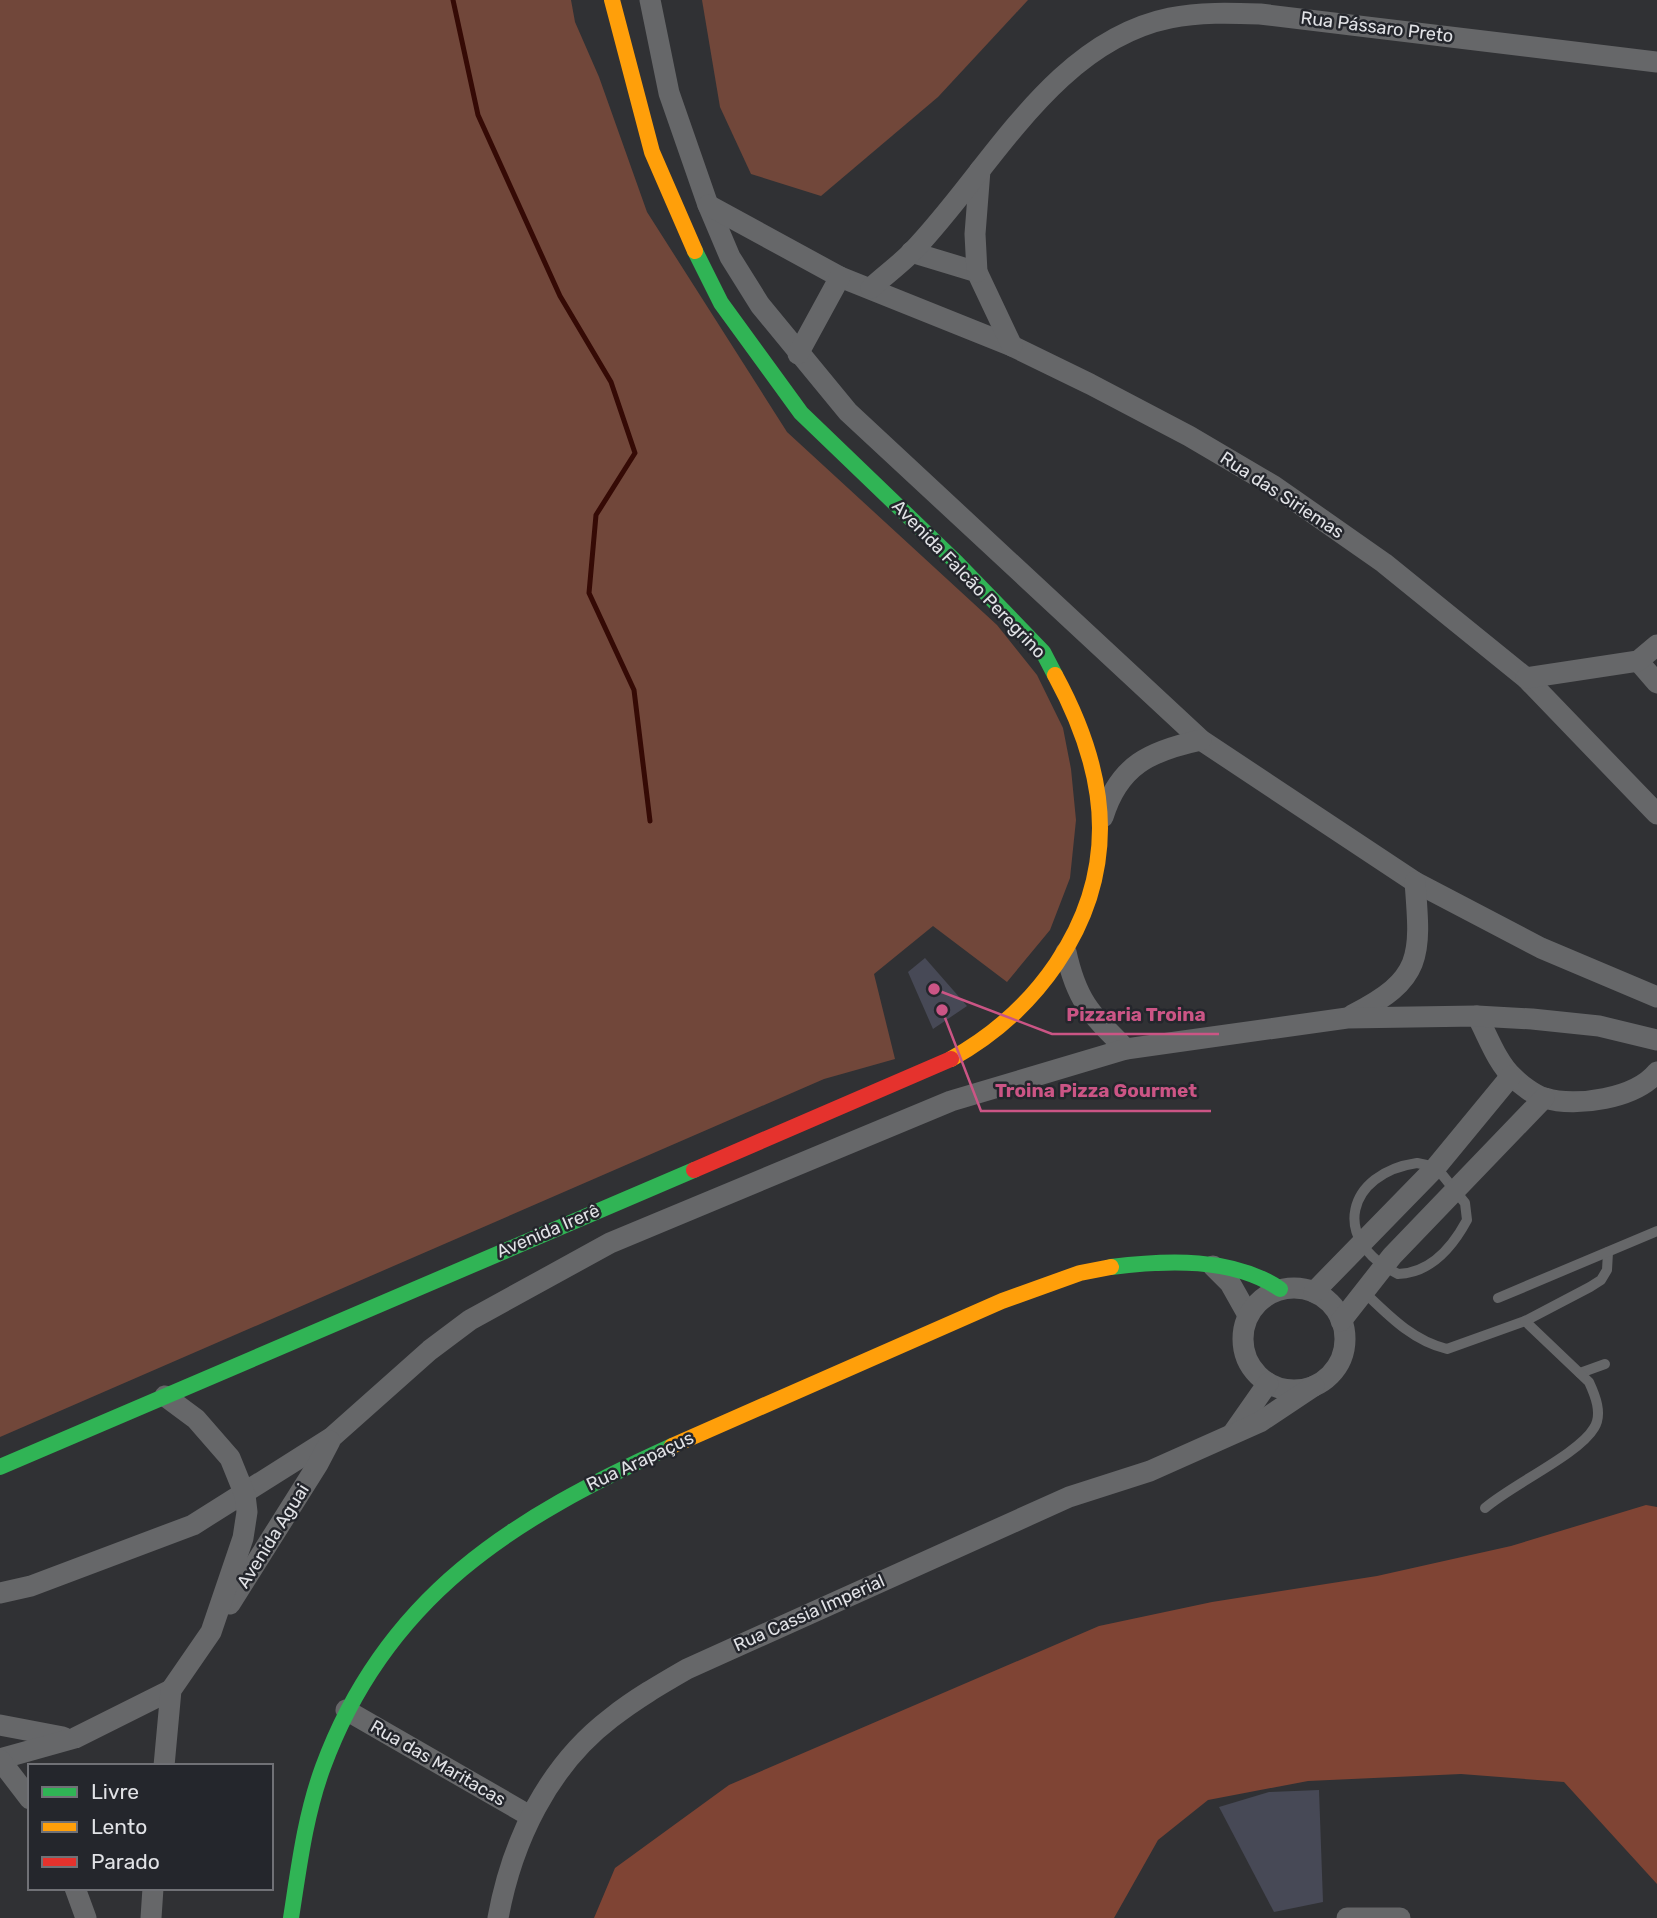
<svg xmlns="http://www.w3.org/2000/svg" width="1657" height="1918" viewBox="0 0 1657 1918" font-family="Rubik,sans-serif">
<style>
.green{fill:#71473a}
.forest{fill:#7f4434}
.lines{fill:none;stroke-linecap:round;stroke-linejoin:round}
.stream{stroke:#350a05;stroke-width:5}
.building{fill:#474956}
.lane{stroke:#666769;stroke-width:10}
.street{stroke:#666769;stroke-width:21}
.fast{stroke:#30b455;stroke-width:16}
.slow{stroke:#ff9f0a;stroke-width:16}
.jam{stroke:#e5322d;stroke-width:16}
.labels{text-anchor:middle;dominant-baseline:central;stroke-width:5;stroke-linejoin:round;paint-order:stroke}
.street-label{font-size:18px;fill:#e1e2e6;stroke:#24262c}
.leader{fill:none;stroke:#cb5585;stroke-width:2.5}
.callout-dot{fill:#cb5585;stroke:#24262c;stroke-width:2.5}
.callout-label{font-size:19px;text-anchor:middle;font-weight:bold;fill:#cb5585;stroke:#24262c;stroke-width:5;stroke-linejoin:round;paint-order:stroke}
</style>
<rect width="100%" height="100%" fill="#303134"/>
<g class="green">
<polygon points="0,0 571,0 575,22 599,77 647,212 787,432 997,625 1037,675 1063,728 1071,769 1076,820 1070,878 1050,930 1007,982 933,926 874,974 895,1059 824,1079 0,1437"/>
<polygon points="702,0 1028,0 938,97 821,196 751,174 720,107"/>
</g>
<polygon class="forest" points="1646,1505 1657,1507 1657,1884 1564,1782 1461,1774 1308,1781 1208,1800 1158,1840 1114,1918 594,1918 615,1868 729,1785 1099,1626 1212,1602 1377,1576 1511,1546"/>
<g class="lines">
<polyline class="stream" points="453,0 478,115 560,296 611,382 635,453 596,515 589,593 634,690 650,821"/>
</g>
<g class="building">
<polygon points="925,958 967,1006 933,1029 908,972"/>
<polygon points="1319,1790 1323,1902 1274,1912 1219,1807 1269,1792"/>
</g>
<g class="lines">
<g class="lane">
<path d="M1417 1163 1436 1167 1465 1203 1467 1220C1453 1246 1431 1273 1398 1274 1329 1240 1347 1173 1417 1163Z"/>
<path d="M1364 1292C1389 1316 1413 1341 1447 1349L1525 1321 1590 1287 1601 1280 1607 1270 1608 1252"/>
<polyline points="1498,1298 1657,1231"/>
<polyline points="1580,1373 1605,1364"/>
<path d="M1485 1508C1511 1485 1579 1454 1594 1428 1603 1414 1595 1395 1589 1382L1525 1321"/>
</g>
<g class="street">
<polyline points="650,0 669,93 708,205 730,257 760,305 848,412 1201,740 1415,882 1541,948 1657,997"/>
<polyline points="708,205 840,277 1012,346 1090,384 1189,436 1274,486 1384,563 1526,678 1657,814"/>
<polyline points="911,252 977,272 1012,346"/>
<polyline points="977,272 975,234 980,170"/>
<path d="M871 288C884 276 899 265 911 253 989 173 1052 42 1170 18 1200 12 1230 13 1260 14L1657 62"/>
<polyline points="798,354 840,277"/>
<polyline points="1638,661 1657,683"/>
<polyline points="1526,678 1638,661 1657,645"/>
<path d="M1103 817C1119 765 1150 751 1201 740"/>
<path d="M1066 952C1077 1002 1091 1014 1126 1049"/>
<path d="M1352 1015C1423 979 1421 957 1415 882"/>
<path d="M1477 1016C1487 1034 1497 1063 1513 1077 1520 1084 1535 1096 1545 1098 1576 1108 1636 1098 1657 1072"/>
<polyline points="1213,1266 1230,1283 1248,1315"/>
<circle cx="1294" cy="1339" r="51"/>
<polyline points="1314,1292 1436,1167 1511,1076"/>
<polyline points="1341,1321 1392,1256 1544,1098"/>
<polyline points="1233,1433 1268,1383"/>
<polyline points="0,1593 31,1586 193,1525 331,1438 430,1350 470,1320 610,1243 951,1101 1126,1049 1347,1018 1477,1016 1532,1019 1599,1026 1657,1040"/>
<polyline points="230,1604 318,1464 330,1441"/>
<polyline points="346,1710 530,1816"/>
<polyline points="0,1725 63,1737"/>
<polyline points="0,1759 75,1738 171,1690"/>
<polyline points="0,1760 30,1799"/>
<polyline points="164,1766 171,1690 211,1632 243,1538 247,1512 245,1495 230,1458 196,1419 165,1396"/>
<polyline points="75,1888 86,1918"/>
<polyline points="151,1918 153,1888"/>
<path d="M498 1918C512 1841 548 1766 611 1718 635 1699 661 1684 687 1669L1069 1497 1150 1471 1260 1422 1314 1386"/>
<polyline points="1347,1918 1400,1918"/>
</g>
<g class="fast">
<polyline points="695,251 721,303 801,413 957,563 1043,652 1055,675"/>
<path d="M1111 1267C1166 1260 1233 1257 1280 1289"/>
<polyline points="0,1467 694,1170"/>
<path d="M291 1918C299 1867 305 1816 323 1767 386 1596 513 1518 672 1446"/>
</g>
<g class="slow">
<polyline points="612,0 652,152 695,251"/>
<path d="M951 1059C1034 1013 1100 927 1100 828 1100 774 1080 721 1055 675"/>
<polyline points="672,1446 1002,1301 1080,1273 1111,1267"/>
</g>
<polyline class="jam" points="694,1170 951,1059"/>
</g>
<g class="labels">
<g class="street-label">
<text transform="translate(1377 27) rotate(7)">Rua Pássaro Preto</text>
<text transform="translate(1282 495) rotate(33)">Rua das Siriemas</text>
<text transform="translate(969 579) rotate(46)">Avenida Falcão Peregrino</text>
<text transform="translate(548 1231) rotate(-23)">Avenida Irerê</text>
<text transform="translate(640 1461) rotate(-25)">Rua Arapaçus</text>
<text transform="translate(273 1536) rotate(-58)">Avenida Aguai</text>
<text transform="translate(809 1613) rotate(-24)">Rua Cassia Imperial</text>
<text transform="translate(438 1763) rotate(30)">Rua das Maritacas</text>
</g>
</g>
<path class="leader" d="M934 989L1052 1034H1219M942 1010L981 1111H1211"/>
<g class="callout-dot">
<circle cx="934" cy="989" r="7"/>
<circle cx="942" cy="1010" r="7"/>
</g>
<g class="callout-label">
<text x="1136" y="1021">Pizzaria Troina</text>
<text x="1096" y="1097">Troina Pizza Gourmet</text>
</g>
<rect x="28" y="1764" width="245" height="126" fill="#24262c" stroke="#707176" stroke-width="2"/>
<rect x="42" y="1787" width="35" height="10" fill="#30b455" stroke="#707176" stroke-width="2"/>
<text x="91" y="1799" font-size="21" fill="#e1e2e6">Livre</text>
<rect x="42" y="1822" width="35" height="10" fill="#ff9f0a" stroke="#707176" stroke-width="2"/>
<text x="91" y="1834" font-size="21" fill="#e1e2e6">Lento</text>
<rect x="42" y="1857" width="35" height="10" fill="#e5322d" stroke="#707176" stroke-width="2"/>
<text x="91" y="1869" font-size="21" fill="#e1e2e6">Parado</text>
</svg>
